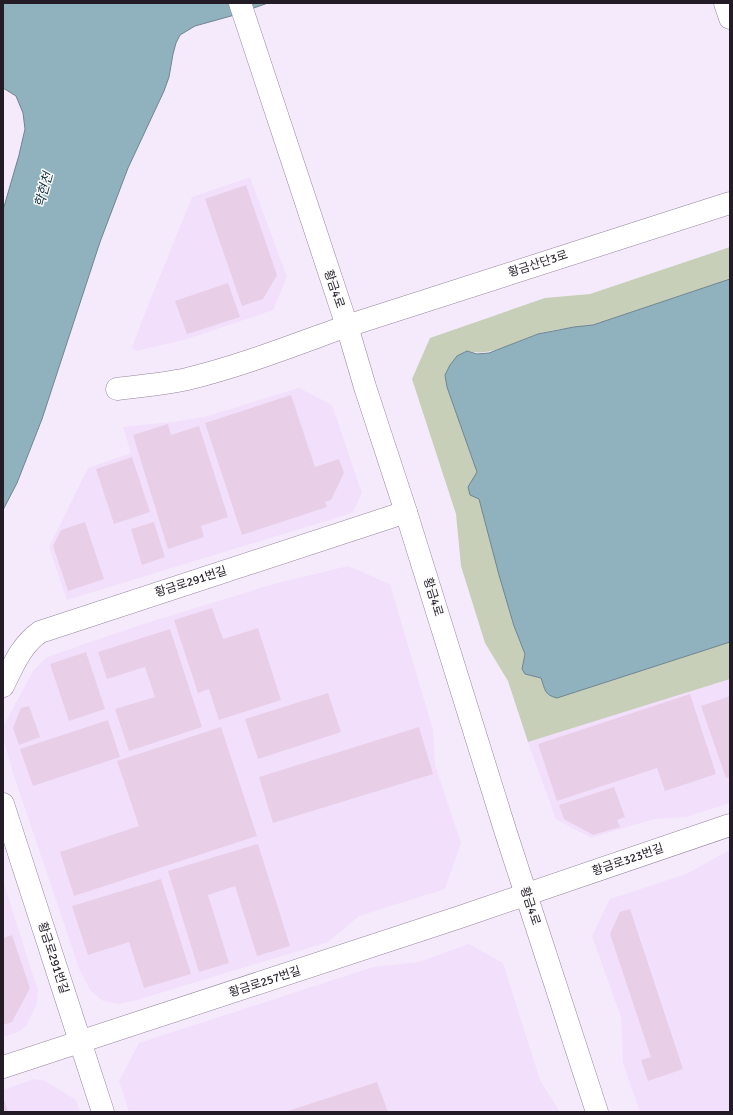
<svg xmlns="http://www.w3.org/2000/svg" width="733" height="1115" viewBox="0 0 733 1115" font-family="Signika,'Noto Sans KR',sans-serif">
<style>
.built{fill:#f2dffc}
.green{fill:#c7cfb8}
.water{fill:#8fb2be;stroke:#6f8590}
.building{fill:#e8cfe7}
.lines{fill:none;stroke-linecap:round;stroke-linejoin:round}
.street-casing{stroke:#95849e;stroke-width:23}
.secondary-casing{stroke:#95849e;stroke-width:23}
.street{stroke:#fff;stroke-width:22}
.secondary{stroke:#fff;stroke-width:22}
.labels{text-anchor:middle;dominant-baseline:central;stroke-width:3;stroke-linejoin:round;paint-order:stroke}
.street-label{font-size:12px;fill:#231c26;stroke:#fcfcfc}
.water-label{font-size:13px;font-style:italic;fill:#0f313c;stroke:#fcfcfc}
</style>
<rect width="100%" height="100%" fill="#f5eafb"/>
<g class="built">
<polygon points="250,177 287,277 273,310 184,340 136,351 132,348 141,323 192,197"/>
<polygon points="299,388 332,405 362,493 352,513 67,600 49,547 88,468 131,453 123,427 180,421 204,417"/>
<polygon points="348,566 390,584 433,730 435,765 461,843 445,889 359,916 328,942 137,1000 119,1004 103,1001 90,990 80,971 14,776 3,738 4,725 33,671 47,657 140,625 277,583"/>
<polygon points="730,679 730,803 686,817 654,819 591,838 556,819 528,742"/>
<polygon points="730,850 730,1112 640,1112 623,1063 621,1017 592,936 610,899 686,874"/>
<polygon points="3,881 38,991 37,1003 26,1026 18,1032 3,1037"/>
<polygon points="469,944 503,963 540,1080 560,1112 129,1112 119,1081 139,1043 373,967 419,962"/>
<polygon points="34,1079 45,1081 76,1100 80,1112 3,1112 3,1090"/>
</g>
<path class="green" d="M730 247V279L593 325C575 327 555 329 538 334 513 342 493 357 467 351L447 387 477 472 470 495 479 499 514 626 525 654 522 669 541 678 546 692 591 687 638 671 730 642V679L528 742 508 681 485 643 461 566 456 514 412 379 430 338 545 298 590 294Z"/>
<g class="water">
<polygon points="3,3 268,3 231,16 195,26 180,35 176,43 173,54 169,77 164,91 128,168 100,242 42,419 17,483 3,510 3,210 19,155 25,129 23,113 16,96 3,88"/>
<path d="M730 279V642L557 698C544 695 545 689 541 678L525 674 522 669 525 654 514 626 499 575 479 499 470 495 468 487 477 472 447 387 445 375 450 365 457 356 467 351 477 354 489 353 538 334 574 327 593 325Z"/>
</g>
<g class="building">
<polygon points="246,185 277,275 263,299 242,306 205,199"/>
<polygon points="228,283 240,317 187,334 175,301"/>
<polygon points="291,395 315,467 339,459 344,473 331,500 325,502 327,507 242,535 205,423"/>
<polygon points="168,424 171,435 199,426 228,517 201,526 204,537 168,549 133,435"/>
<polygon points="132,457 150,512 114,524 96,469"/>
<polygon points="85,522 104,579 68,591 53,546 61,530"/>
<polygon points="154,522 165,557 142,565 131,529"/>
<polygon points="212,608 223,639 258,628 281,700 219,720 209,689 198,693 174,620"/>
<polygon points="170,629 202,727 129,751 115,709 155,697 145,667 107,679 98,652"/>
<polygon points="86,652 105,709 69,721 50,664"/>
<polygon points="328,693 341,732 258,759 245,719"/>
<polygon points="690,694 716,774 665,791 657,768 557,801 538,744"/>
<polygon points="730,696 730,777 726,778 701,706"/>
<polygon points="29,706 40,737 19,745 13,728 21,708"/>
<polygon points="108,720 120,757 33,786 20,749"/>
<polygon points="221,727 257,836 74,896 60,852 139,826 117,761"/>
<polygon points="419,727 433,774 273,823 259,777"/>
<polygon points="614,787 625,817 617,820 620,827 593,835 564,819 559,805"/>
<polygon points="258,844 290,946 257,956 235,886 208,895 229,963 199,972 168,871"/>
<polygon points="161,879 191,974 144,988 129,942 88,955 72,906"/>
<polygon points="630,909 683,1069 648,1081 641,1060 651,1057 610,934 620,912"/>
<polygon points="12,935 30,988 12,1022 3,1025 3,938"/>
<polygon points="377,1082 388,1112 285,1112"/>
<polygon points="3,1096 8,1112 3,1112"/>
</g>
<g class="lines">
<defs>
<g id="street">
<polyline points="725,3 730,18"/>
<path d="M117 389C140 386 164 384 187 379 241 366 294 345 347 326"/>
<path d="M3 686C13 666 21 645 40 632L406 512"/>
<polyline points="3,804 103,1112"/>
<polyline points="3,1067 460,917 730,825"/>
</g>
<g id="secondary">
<polyline points="240,3 347,326 365,387 406,512 506,833 597,1112"/>
<polyline points="347,326 730,203"/>
</g>
</defs>
<use href="#street" class="street-casing"/>
<use href="#secondary" class="secondary-casing"/>
<use href="#street" class="street"/>
<use href="#secondary" class="secondary"/>
</g>
<g class="labels">
<g class="street-label">
<text transform="translate(538 264) rotate(-18)">황금산단3로</text>
<text transform="translate(334 289) rotate(71)">황금4로</text>
<text transform="translate(191 582) rotate(-18)">황금로291번길</text>
<text transform="translate(433 597) rotate(73)">황금4로</text>
<text transform="translate(628 860) rotate(-19)">황금로323번길</text>
<text transform="translate(530 906) rotate(72)">황금4로</text>
<text transform="translate(53 958) rotate(72)">황금로291번길</text>
<text transform="translate(265 982) rotate(-18)">황금로257번길</text>
</g>
<g class="water-label">
<text transform="translate(44 190) rotate(-75)">학현천</text>
</g>
</g>
<rect width="733" height="1115" fill="none" stroke="#231c26" stroke-width="8"/>
</svg>
